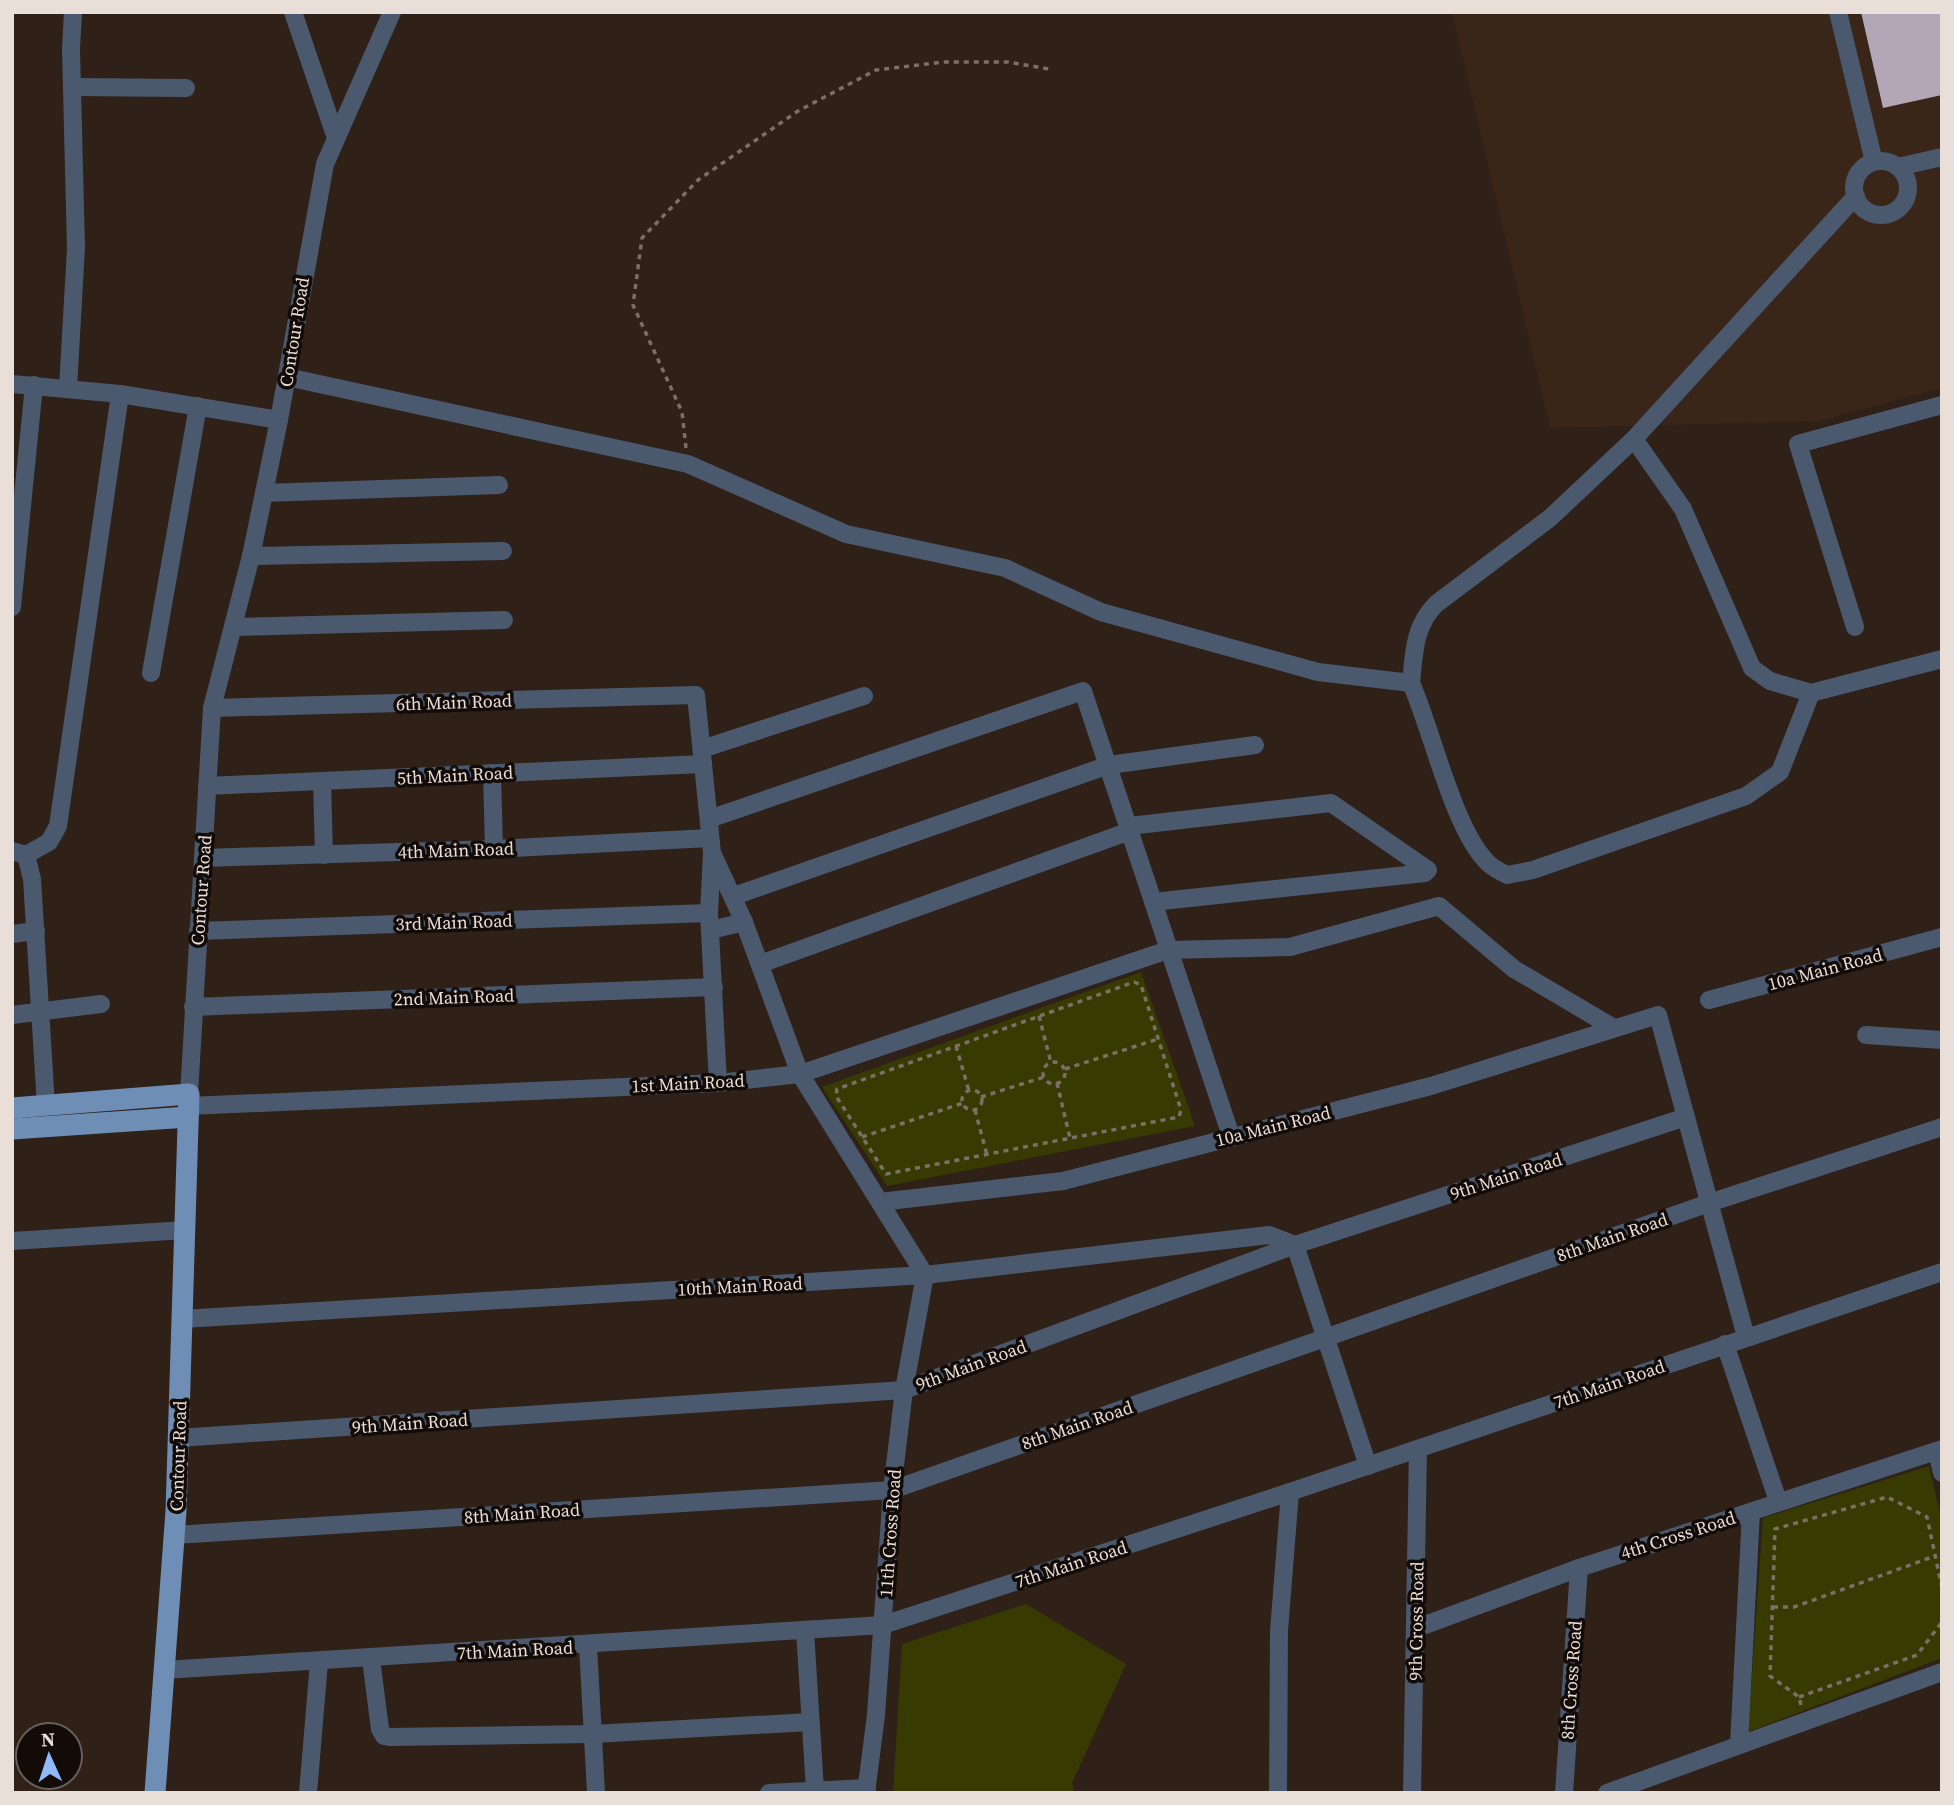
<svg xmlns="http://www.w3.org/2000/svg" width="1954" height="1805" viewBox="0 0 1954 1805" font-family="'Source Serif 4',serif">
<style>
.built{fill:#3a2519}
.green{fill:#373b02}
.building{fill:#b3a6b6}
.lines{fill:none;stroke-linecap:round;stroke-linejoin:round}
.path{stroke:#7c6f68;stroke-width:3.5;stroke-dasharray:5 5;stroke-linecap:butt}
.minor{stroke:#4a596d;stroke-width:18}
.major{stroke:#6e8eb5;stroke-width:21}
.labels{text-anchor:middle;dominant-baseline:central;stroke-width:7;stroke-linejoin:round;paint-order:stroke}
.street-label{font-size:18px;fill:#e9ded8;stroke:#120b08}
</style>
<rect width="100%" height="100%" fill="#2f2018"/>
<polygon class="built" points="1452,12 1942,12 1942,388 1819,421 1550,428"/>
<g class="green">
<polygon points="1141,972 1195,1126 887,1186 822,1087"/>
<polygon points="1929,1466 1942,1522 1942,1658 1748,1732 1763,1518"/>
<polygon points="1026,1604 1126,1664 1072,1783 1074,1793 893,1793 902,1644"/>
</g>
<polygon class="building" points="1861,12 1942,12 1942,95 1883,108"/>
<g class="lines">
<g class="path">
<polyline points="686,448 682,412 633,305 642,238 698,180 798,111 876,70 944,62 1008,62 1049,69"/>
<polygon points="1134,982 1141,985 1181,1110 1179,1117 886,1174 836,1096 837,1089"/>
<polyline points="1039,1016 1051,1063"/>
<polyline points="956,1046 969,1091"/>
<circle cx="1054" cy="1073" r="11"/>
<polyline points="1065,1069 1158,1039"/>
<polyline points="1057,1083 1070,1138"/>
<circle cx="972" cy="1100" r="10"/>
<polyline points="981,1097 1044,1077"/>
<polyline points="975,1110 987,1155"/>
<polyline points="862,1137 963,1103"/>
<polyline points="1773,1607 1794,1607 1935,1556"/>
<polyline points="1799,1697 1917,1655 1942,1622"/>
<polyline points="1801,1705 1799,1697 1770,1676 1775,1529 1887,1497 1927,1517 1942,1588"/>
</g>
<g class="minor">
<polyline points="293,12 335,135"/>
<polyline points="1838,12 1874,162"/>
<polyline points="72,87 186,88"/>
<circle cx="1881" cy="188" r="27"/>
<polyline points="1898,167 1942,157"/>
<path d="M287 377 688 464 846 534 1005 568 1101 612 1318 672 1411 683C1432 730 1454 831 1488 863 1493 868 1501 872 1507 875L1533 870 1746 796 1780 772 1811 693"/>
<polyline points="12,384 120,394 279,420"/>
<polyline points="68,388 76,248 71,49 73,12"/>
<polyline points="1634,439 1856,196"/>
<polyline points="264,493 499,485"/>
<polyline points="251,556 503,551"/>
<polyline points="12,607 34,385"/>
<polyline points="233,627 504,620"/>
<polyline points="1855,627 1798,444 1942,405"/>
<polyline points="151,673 198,406"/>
<path d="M1411 683C1414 653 1414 626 1436 604L1550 518 1634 439 1683 509 1752 668 1770 681 1811 693 1942 659"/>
<polyline points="212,708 696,695 712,853 709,913 718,1083"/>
<polyline points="702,749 864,696"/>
<polyline points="492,773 494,849"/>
<polyline points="322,781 324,855"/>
<polyline points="207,786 703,764"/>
<polyline points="709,819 1083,691 1231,1136"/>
<polyline points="1129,826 1331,803 1428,870 1425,873 1153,902"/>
<polyline points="12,851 26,855 32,879 46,1106"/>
<polyline points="26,855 49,842 58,826 120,394"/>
<polyline points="713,855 744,922 800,1074 925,1275"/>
<polyline points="203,858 494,849 710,838"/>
<polyline points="734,896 1109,765 1255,745"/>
<polyline points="711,930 744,922"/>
<polyline points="198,931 709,913"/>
<polyline points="12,934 36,931"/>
<polyline points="760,964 1130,831"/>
<polyline points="1709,1000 1942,937"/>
<polyline points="193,1007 714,987"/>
<polyline points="12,1015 101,1004"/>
<polyline points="1866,1035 1942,1040"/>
<polyline points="189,1094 212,708 251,556 279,420 325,164 392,12"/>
<polyline points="188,1106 718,1083 800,1074 1168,950 1290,947 1439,906 1514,969 1614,1028"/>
<polyline points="880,1202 1063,1181 1431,1086 1658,1015 1746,1337"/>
<polyline points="12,1241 185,1230"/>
<polyline points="182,1319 925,1275 1269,1235 1295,1245 1368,1466"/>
<polyline points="1725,1344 1778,1501"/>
<polyline points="178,1438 904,1390 1295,1245 1686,1117"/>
<polyline points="1937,1451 1942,1473"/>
<polyline points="174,1535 892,1490 1709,1203 1942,1127"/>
<polyline points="1417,1628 1579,1568 1942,1449"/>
<polyline points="805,1631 815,1790"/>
<polyline points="588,1646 596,1793"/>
<polyline points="371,1659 380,1729 384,1736 389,1737 593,1734 810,1722"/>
<polyline points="164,1670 883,1625 1290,1492 1942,1272"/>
<polyline points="1739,1745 1751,1512"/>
<polyline points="308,1793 319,1662"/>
<polyline points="769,1793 867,1788"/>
<polyline points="866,1793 876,1715 892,1490 904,1390 925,1275"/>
<polyline points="1278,1793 1279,1631 1290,1492"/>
<polyline points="1412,1793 1418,1449"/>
<polyline points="1564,1793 1579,1568"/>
<polyline points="1607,1793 1942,1672"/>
</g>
<g class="major">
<polyline points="12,1108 189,1094 176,1511 155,1793"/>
<polyline points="12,1129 188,1117"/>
</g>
</g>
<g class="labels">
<g class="street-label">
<text transform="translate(294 332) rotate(-81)">Contour Road</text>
<text transform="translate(454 702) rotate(-2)">6th Main Road</text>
<text transform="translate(455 775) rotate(-3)">5th Main Road</text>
<text transform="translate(456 850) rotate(-2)">4th Main Road</text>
<text transform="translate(201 890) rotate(-86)">Contour Road</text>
<text transform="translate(454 922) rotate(-2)">3rd Main Road</text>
<text transform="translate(1825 969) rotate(-15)">10a Main Road</text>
<text transform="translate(454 997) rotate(-2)">2nd Main Road</text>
<text transform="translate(688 1083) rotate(-3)">1st Main Road</text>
<text transform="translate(1273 1126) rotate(-14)">10a Main Road</text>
<text transform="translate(1506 1176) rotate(-18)">9th Main Road</text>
<text transform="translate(1612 1237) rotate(-19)">8th Main Road</text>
<text transform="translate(740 1286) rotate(-3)">10th Main Road</text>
<text transform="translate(971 1365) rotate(-20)">9th Main Road</text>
<text transform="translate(1609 1384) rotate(-19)">7th Main Road</text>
<text transform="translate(410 1423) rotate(-4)">9th Main Road</text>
<text transform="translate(1077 1425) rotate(-19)">8th Main Road</text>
<text transform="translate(178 1456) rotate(-88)">Contour Road</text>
<text transform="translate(522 1513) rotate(-4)">8th Main Road</text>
<text transform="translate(890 1533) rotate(-86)">11th Cross Road</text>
<text transform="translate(1678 1535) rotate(-18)">4th Cross Road</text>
<text transform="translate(1071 1564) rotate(-18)">7th Main Road</text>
<text transform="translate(1416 1621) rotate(-89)">9th Cross Road</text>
<text transform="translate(515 1650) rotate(-3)">7th Main Road</text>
<text transform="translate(1571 1680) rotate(-86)">8th Cross Road</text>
</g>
</g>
<rect width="1954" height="1805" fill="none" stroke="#e9ded8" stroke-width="28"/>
<g transform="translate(49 1756) rotate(357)"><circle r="33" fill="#120b08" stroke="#685f5b" stroke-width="2"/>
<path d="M0-5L12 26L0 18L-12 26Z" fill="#8eb9fd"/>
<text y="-10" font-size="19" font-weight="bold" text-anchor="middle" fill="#e9ded8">N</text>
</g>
</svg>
